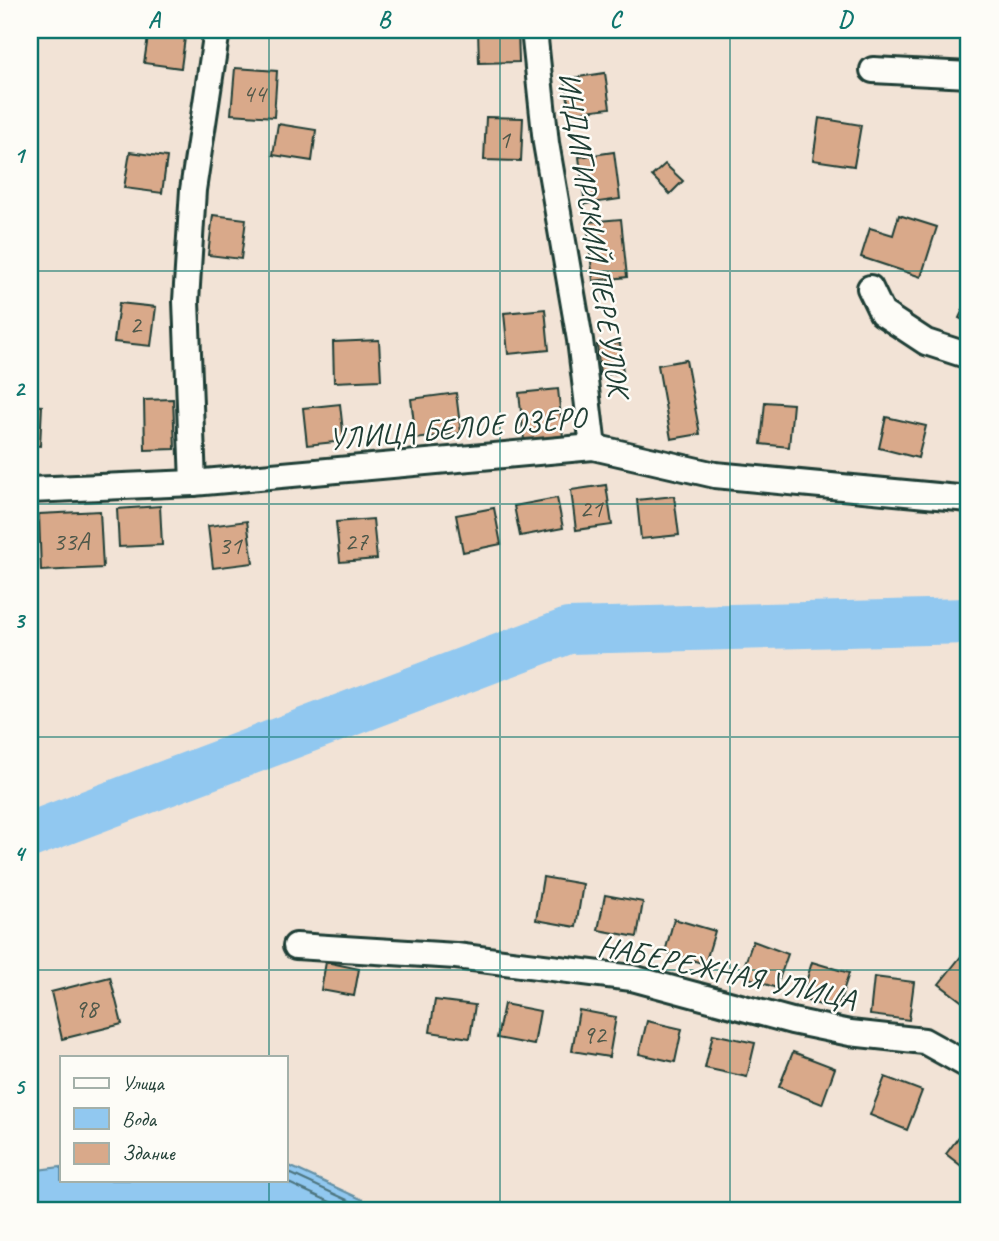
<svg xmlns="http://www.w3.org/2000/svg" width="999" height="1241" viewBox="0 0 999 1241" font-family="Caveat,sans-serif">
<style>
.water{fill:#91c8f0;stroke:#6390a5;stroke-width:2}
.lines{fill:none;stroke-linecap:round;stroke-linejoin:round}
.shore{stroke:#4d757f;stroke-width:2}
.river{stroke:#91c8f0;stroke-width:46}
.building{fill:#d9a98a;stroke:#1f3d34;stroke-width:2}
.minor-casing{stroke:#1f3d34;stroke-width:30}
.minor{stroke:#fdfcf7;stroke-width:24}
.grid{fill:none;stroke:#0f766e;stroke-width:2;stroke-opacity:0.55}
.labels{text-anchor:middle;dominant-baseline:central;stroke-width:5;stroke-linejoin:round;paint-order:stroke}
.number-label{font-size:26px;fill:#4e584a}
.street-label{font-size:30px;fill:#1f3d34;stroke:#fdfcf7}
.neatline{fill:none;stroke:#0f766e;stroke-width:2.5}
.grid-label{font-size:23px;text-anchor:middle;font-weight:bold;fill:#0f766e}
</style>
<rect width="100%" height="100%" fill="#f2e3d6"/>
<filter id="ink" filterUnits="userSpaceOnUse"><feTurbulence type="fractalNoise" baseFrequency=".0143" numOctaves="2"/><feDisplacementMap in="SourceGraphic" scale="14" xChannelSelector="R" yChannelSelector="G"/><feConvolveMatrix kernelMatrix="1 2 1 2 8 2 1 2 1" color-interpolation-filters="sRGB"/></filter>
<g filter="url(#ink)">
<polygon class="water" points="285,1164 387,1211 30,1211 30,1171 61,1167 61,1180 285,1180"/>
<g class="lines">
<g class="shore">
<polyline points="285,1171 371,1211"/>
<polyline points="282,1180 350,1211"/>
</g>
<polyline class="river" points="30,835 568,631 969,621"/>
</g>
<g class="building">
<polygon points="149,30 186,30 181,68 144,63"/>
<polygon points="478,30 518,30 519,62 479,63"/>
<polygon points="235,68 277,71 274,117 231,114"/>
<polygon points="605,73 610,108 570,113 565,79"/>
<polygon points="486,117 523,118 521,161 484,160"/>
<polygon points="819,118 861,125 854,166 813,160"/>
<polygon points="278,124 316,130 312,161 273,155"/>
<polygon points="130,152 167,157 162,193 124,188"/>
<polygon points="614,152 620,199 585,204 579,157"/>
<polygon points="665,164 683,181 670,194 652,176"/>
<polygon points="213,215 246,219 241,259 208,255"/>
<polygon points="899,215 937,227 921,277 861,257 870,228 893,235"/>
<polygon points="621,219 627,277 593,281 587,222"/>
<polygon points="969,297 969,323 959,318"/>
<polygon points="119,303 156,307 151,346 114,342"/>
<polygon points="545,309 549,350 508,354 504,313"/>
<polygon points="379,340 381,380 334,382 333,342"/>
<polygon points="620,343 623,373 600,375 597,345"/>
<polygon points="686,360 700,434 671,439 658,365"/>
<polygon points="558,389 563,437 524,440 519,393"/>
<polygon points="456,393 461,433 416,439 411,399"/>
<polygon points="173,399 175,449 145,450 144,400"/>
<polygon points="765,402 793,404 789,447 761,444"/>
<polygon points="340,404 344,441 307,445 303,408"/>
<polygon points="30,405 42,406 40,446 30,445"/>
<polygon points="886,417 926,426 918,458 879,448"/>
<polygon points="606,485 612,525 576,530 571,490"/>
<polygon points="674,496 679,535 641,539 637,500"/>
<polygon points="557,498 563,528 520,536 514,506"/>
<polygon points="160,506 162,545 119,547 117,509"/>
<polygon points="494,508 501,544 463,552 456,515"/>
<polygon points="100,511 103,568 41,571 39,514"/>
<polygon points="373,519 377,559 340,562 336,522"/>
<polygon points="247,521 253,563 213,568 208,526"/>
<polygon points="543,877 583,884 576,927 536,920"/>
<polygon points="605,895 643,902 637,937 598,930"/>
<polygon points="674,919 715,931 705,964 665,952"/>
<polygon points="753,941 788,954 776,988 741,975"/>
<polygon points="962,955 969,960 969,1007 939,984"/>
<polygon points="326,962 359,969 354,996 321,990"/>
<polygon points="812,962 849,973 837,1010 801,999"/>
<polygon points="110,977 122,1024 62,1039 51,992"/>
<polygon points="874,977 914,982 909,1020 870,1015"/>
<polygon points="435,1000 475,1005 470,1038 430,1032"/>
<polygon points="504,1004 540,1011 534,1045 497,1038"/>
<polygon points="579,1010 616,1017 609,1057 572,1051"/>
<polygon points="647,1021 682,1029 675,1062 639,1054"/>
<polygon points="713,1034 755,1043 747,1077 705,1068"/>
<polygon points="793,1052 835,1068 822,1104 779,1087"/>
<polygon points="885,1077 922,1091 907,1130 870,1115"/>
<polygon points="967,1126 969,1127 969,1172 946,1154"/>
</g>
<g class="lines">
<defs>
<g id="minor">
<polyline points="534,30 546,143 580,340 593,447"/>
<polyline points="873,70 969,75"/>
<polyline points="870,288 882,313 926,342 969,356"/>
<polyline points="193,483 186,301 193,190 217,30"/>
<polyline points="30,490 193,483 593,447 715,475 969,499"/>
<polyline points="296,946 456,956 632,978 792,1021 850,1033 924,1041 969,1066"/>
</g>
</defs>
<use href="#minor" class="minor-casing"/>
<use href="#minor" class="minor"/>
</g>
</g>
<path class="grid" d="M269 30V1057M500 30V1211M730 30V1211M30 271H969M30 504H969M30 737H969M30 970H969M269 1180V1211"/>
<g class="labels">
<g class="number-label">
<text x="254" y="93">44</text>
<text x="504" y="139">1</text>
<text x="135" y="324">2</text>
<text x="591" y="508">21</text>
<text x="71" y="541">33А</text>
<text x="356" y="541">27</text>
<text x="230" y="545">31</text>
<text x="86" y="1008">98</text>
<text x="594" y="1034">92</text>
</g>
<g class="street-label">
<text transform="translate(594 234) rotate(81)">ИНДИГИРСКИЙ ПЕРЕУЛОК</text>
<text transform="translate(457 428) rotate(-5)">УЛИЦА БЕЛОЕ ОЗЕРО</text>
<text transform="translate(727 972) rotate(12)">НАБЕРЕЖНАЯ УЛИЦА</text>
</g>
</g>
<rect width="999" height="1241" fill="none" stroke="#fdfcf7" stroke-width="77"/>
<rect x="60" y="1056" width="228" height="126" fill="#fdfcf7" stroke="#a4b0a9" stroke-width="2"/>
<rect x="74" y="1078" width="35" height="10" fill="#fdfcf7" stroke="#a4b0a9" stroke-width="2"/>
<text x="122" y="1090" font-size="21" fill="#1f3d34">Улица</text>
<rect x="74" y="1108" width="35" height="21" fill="#91c8f0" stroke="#a4b0a9" stroke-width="2"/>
<text x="122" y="1126" font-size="21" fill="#1f3d34">Вода</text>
<rect x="74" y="1143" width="35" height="21" fill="#d9a98a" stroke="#a4b0a9" stroke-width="2"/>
<text x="122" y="1160" font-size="21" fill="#1f3d34">Здание</text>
<rect x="38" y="38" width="922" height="1164" class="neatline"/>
<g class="grid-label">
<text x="154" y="27">A</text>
<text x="384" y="27">B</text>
<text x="615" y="27">C</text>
<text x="845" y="27">D</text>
<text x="19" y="163">1</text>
<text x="19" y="396">2</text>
<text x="19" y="628">3</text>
<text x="19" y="861">4</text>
<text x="19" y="1094">5</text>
</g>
</svg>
